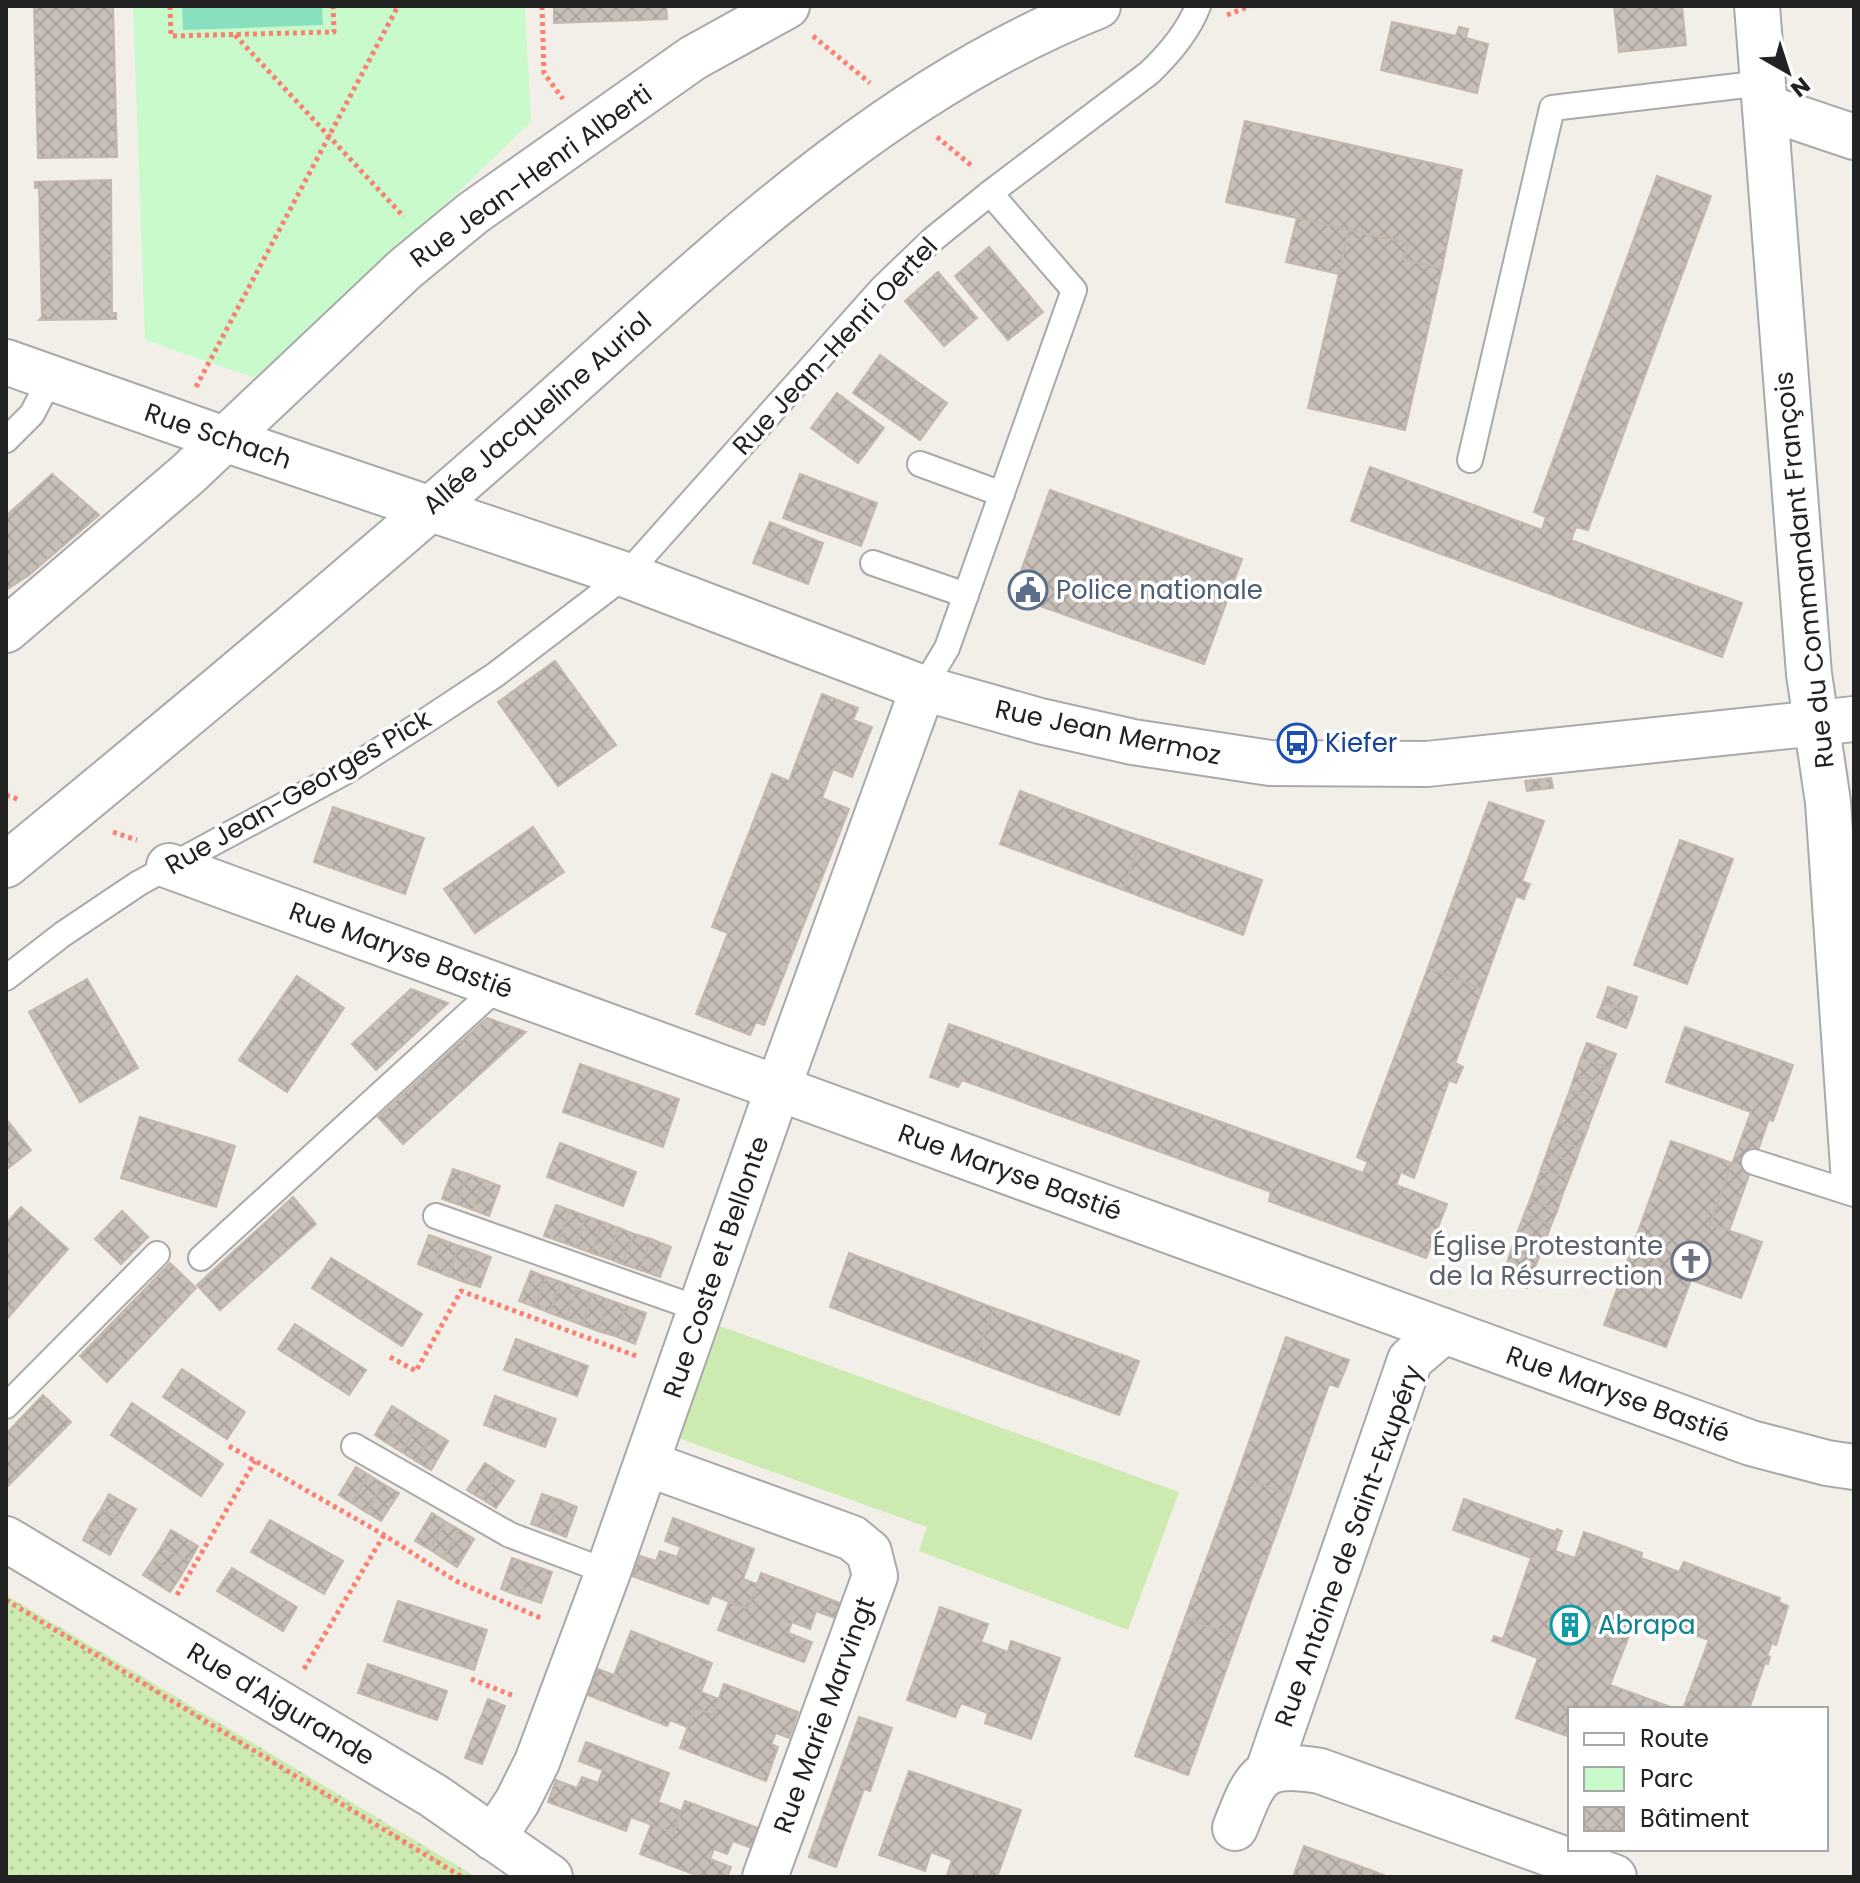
<svg xmlns="http://www.w3.org/2000/svg" width="1860" height="1883" viewBox="0 0 1860 1883" font-family="Poppins,sans-serif">
<style>
.grass{fill:url(#grass-dots)}
.park{fill:#c8facc}
.garden{fill:#cdebb0}
.pitch{fill:#88e0be}
.building{fill:url(#building-cross-hatch);stroke:#c4b6ab;stroke-width:2}
.lines{fill:none;stroke-linecap:round;stroke-linejoin:round}
.lane-casing{stroke:#a9a9a9;stroke-width:28}
.street-casing{stroke:#a9a9a9;stroke-width:48}
.path{stroke:#fa8072;stroke-width:5;stroke-dasharray:4 4;stroke-linecap:butt}
.lane{stroke:#fff;stroke-width:24}
.street{stroke:#fff;stroke-width:44}
.labels{text-anchor:middle;dominant-baseline:central;stroke-width:7;stroke-linejoin:round;paint-order:stroke}
.street-label{font-size:26px;fill:#222;stroke:#fff}
.service-label{font-size:26px;fill:#4e5e75;stroke:#fff;text-anchor:start}
.transit-label{font-size:26px;fill:#164399;stroke:#fff;text-anchor:start}
.worship-label{font-size:26px;fill:#5b616d;stroke:#fff;text-anchor:end}
.culture-label{font-size:26px;fill:#0d838f;stroke:#fff;text-anchor:start}
</style>
<defs>
<pattern id="grass-dots" width="8" height="8" patternUnits="userSpaceOnUse" patternTransform="scale(2)"><rect width="8" height="8" fill="#cdebb0"/><path d="M2 2h.1M6 6h.1" fill="none" stroke="#b0c997" stroke-width="1.8" stroke-linecap="round"/></pattern>
<pattern id="building-cross-hatch" width="8" height="8" patternUnits="userSpaceOnUse" patternTransform="scale(2)"><rect width="8" height="8" fill="#c7bfb8"/><path d="M0 0l8 8M0 8l8-8" fill="none" stroke="#aba49e"/></pattern>
</defs>
<rect width="100%" height="100%" fill="#f2efe9"/>
<polygon class="grass" points="6,1595 476,1877 6,1877"/>
<polygon class="park" points="133,6 525,6 531,122 262,380 145,340"/>
<polygon class="garden" points="720,1326 1179,1492 1128,1630 919,1551 927,1527 678,1438"/>
<polygon class="pitch" points="182,6 322,6 323,25 183,30"/>
<g class="building">
<polygon points="34,6 113,6 117,157 38,158"/>
<polygon points="554,6 666,6 667,19 554,23"/>
<polygon points="1614,6 1682,6 1686,45 1619,52"/>
<polygon points="1392,22 1456,36 1459,27 1468,29 1466,38 1488,44 1477,93 1381,70"/>
<polygon points="1245,121 1462,170 1442,268 1404,260 1408,243 1226,202"/>
<polygon points="1657,176 1711,196 1588,530 1576,527 1571,540 1742,603 1722,657 1351,521 1370,467 1542,530 1546,517 1534,512"/>
<polygon points="111,180 112,313 116,313 116,319 39,320 42,317 39,187 35,188 35,182"/>
<polygon points="1297,218 1349,230 1339,274 1286,262"/>
<polygon points="1349,230 1408,243 1404,260 1442,268 1405,430 1308,408"/>
<polygon points="989,247 1043,312 1008,340 955,276"/>
<polygon points="938,272 977,318 944,346 905,301"/>
<polygon points="880,355 947,403 920,440 853,393"/>
<polygon points="837,393 884,428 858,463 811,428"/>
<polygon points="52,474 99,515 29,575 6,590 6,516"/>
<polygon points="800,474 877,503 861,546 783,518"/>
<polygon points="1050,490 1242,559 1204,664 1012,596"/>
<polygon points="770,522 823,543 808,584 753,563"/>
<polygon points="555,661 616,745 558,786 498,702"/>
<polygon points="822,694 858,708 853,720 872,727 852,777 833,769 822,798 849,809 764,1025 756,1022 750,1035 696,1014 728,933 712,927 772,774 789,781"/>
<polygon points="1551,778 1553,788 1527,791 1525,781"/>
<polygon points="1020,791 1142,837 1123,890 1000,844"/>
<polygon points="1489,802 1544,821 1522,881 1530,884 1527,891 1524,899 1516,896 1482,989 1428,968"/>
<polygon points="333,807 424,838 405,894 314,862"/>
<polygon points="533,827 564,872 475,933 444,889"/>
<polygon points="1142,837 1262,880 1243,935 1123,890"/>
<polygon points="1680,840 1733,859 1687,984 1634,965"/>
<polygon points="1428,968 1482,989 1455,1063 1463,1067 1456,1083 1449,1080 1414,1178 1401,1172 1396,1185 1447,1204 1426,1258 1269,1201 1271,1192 962,1080 958,1087 930,1077 949,1024 1363,1173 1368,1162 1357,1157"/>
<polygon points="297,976 344,1008 287,1092 239,1060"/>
<polygon points="87,979 138,1068 80,1102 29,1012"/>
<polygon points="1608,987 1637,997 1632,1013 1603,1002"/>
<polygon points="411,989 448,1003 376,1070 352,1044"/>
<polygon points="1603,1002 1632,1013 1626,1028 1597,1017"/>
<polygon points="487,1018 526,1032 403,1144 378,1117"/>
<polygon points="1685,1027 1793,1065 1773,1121 1769,1119 1729,1231 1710,1224 1751,1112 1666,1082"/>
<polygon points="1587,1043 1616,1054 1610,1069 1581,1058"/>
<polygon points="1581,1058 1610,1069 1604,1085 1575,1075"/>
<polygon points="580,1064 679,1099 663,1147 563,1112"/>
<polygon points="1575,1075 1604,1085 1598,1101 1570,1090"/>
<polygon points="1570,1090 1598,1101 1592,1116 1564,1106"/>
<polygon points="1564,1106 1592,1116 1586,1133 1558,1123"/>
<polygon points="140,1117 235,1146 216,1207 121,1178"/>
<polygon points="6,1119 31,1150 6,1170"/>
<polygon points="1558,1123 1586,1133 1580,1148 1552,1138"/>
<polygon points="1552,1138 1580,1148 1575,1163 1547,1153"/>
<polygon points="1671,1141 1732,1163 1710,1224 1762,1242 1741,1298 1691,1280 1666,1347 1604,1325"/>
<polygon points="560,1143 636,1172 623,1206 547,1177"/>
<polygon points="1547,1153 1575,1163 1569,1178 1541,1169"/>
<polygon points="453,1169 468,1174 457,1204 442,1199"/>
<polygon points="1541,1169 1569,1178 1563,1193 1536,1184"/>
<polygon points="468,1174 484,1180 473,1210 457,1204"/>
<polygon points="484,1180 500,1186 489,1216 473,1210"/>
<polygon points="1536,1184 1563,1193 1557,1211 1530,1200"/>
<polygon points="293,1197 316,1224 220,1310 197,1285"/>
<polygon points="1530,1200 1557,1211 1551,1225 1524,1215"/>
<polygon points="556,1205 570,1210 559,1241 544,1236"/>
<polygon points="21,1207 68,1249 6,1320 6,1224"/>
<polygon points="570,1210 586,1216 575,1247 559,1241"/>
<polygon points="122,1211 148,1237 121,1264 95,1239"/>
<polygon points="1524,1215 1551,1225 1545,1241 1518,1231"/>
<polygon points="586,1216 603,1222 592,1253 575,1247"/>
<polygon points="603,1222 619,1228 607,1258 592,1253"/>
<polygon points="619,1228 634,1234 622,1264 607,1258"/>
<polygon points="1518,1231 1545,1241 1539,1257 1512,1247"/>
<polygon points="634,1234 651,1239 640,1270 622,1264"/>
<polygon points="429,1235 443,1240 433,1270 418,1264"/>
<polygon points="651,1239 671,1247 660,1277 640,1270"/>
<polygon points="443,1240 459,1246 448,1276 433,1270"/>
<polygon points="459,1246 475,1251 464,1282 448,1276"/>
<polygon points="1512,1247 1539,1257 1533,1272 1507,1263"/>
<polygon points="475,1251 491,1257 480,1287 464,1282"/>
<polygon points="849,1253 994,1308 974,1361 830,1307"/>
<polygon points="331,1258 422,1314 402,1346 312,1288"/>
<polygon points="170,1263 196,1288 107,1382 80,1356"/>
<polygon points="1507,1263 1533,1272 1527,1288 1501,1278"/>
<polygon points="531,1271 546,1277 535,1307 519,1301"/>
<polygon points="546,1277 561,1282 550,1313 535,1307"/>
<polygon points="561,1282 577,1288 566,1319 550,1313"/>
<polygon points="577,1288 593,1294 582,1325 566,1319"/>
<polygon points="593,1294 609,1300 598,1331 582,1325"/>
<polygon points="609,1300 626,1306 615,1336 598,1331"/>
<polygon points="626,1306 646,1313 635,1344 615,1336"/>
<polygon points="994,1308 1139,1361 1119,1415 974,1361"/>
<polygon points="295,1324 366,1370 349,1395 278,1349"/>
<polygon points="1286,1337 1349,1360 1338,1387 1329,1384 1290,1495 1237,1476"/>
<polygon points="516,1339 588,1366 577,1396 504,1370"/>
<polygon points="182,1369 245,1412 227,1439 163,1397"/>
<polygon points="43,1395 71,1422 6,1488 6,1434"/>
<polygon points="495,1396 556,1419 545,1447 484,1425"/>
<polygon points="132,1403 223,1464 201,1496 111,1435"/>
<polygon points="392,1406 405,1414 387,1443 375,1435"/>
<polygon points="405,1414 419,1423 402,1452 387,1443"/>
<polygon points="419,1423 434,1432 416,1461 402,1452"/>
<polygon points="434,1432 448,1441 431,1470 416,1461"/>
<polygon points="485,1463 499,1472 482,1499 467,1490"/>
<polygon points="356,1467 369,1475 352,1503 339,1495"/>
<polygon points="499,1472 514,1481 496,1508 482,1499"/>
<polygon points="369,1475 383,1484 366,1512 352,1503"/>
<polygon points="1237,1476 1290,1495 1238,1637 1185,1618"/>
<polygon points="383,1484 399,1493 381,1521 366,1512"/>
<polygon points="109,1494 136,1509 127,1524 101,1509"/>
<polygon points="542,1494 560,1500 548,1530 531,1524"/>
<polygon points="1464,1499 1556,1532 1557,1529 1562,1531 1555,1551 1575,1558 1584,1532 1642,1553 1641,1558 1679,1572 1684,1562 1780,1598 1779,1602 1788,1606 1776,1645 1772,1643 1767,1655 1770,1657 1768,1664 1765,1663 1749,1709 1683,1709 1709,1640 1637,1615 1610,1685 1676,1709 1570,1709 1570,1737 1516,1718 1538,1658 1492,1641 1494,1636 1503,1639 1531,1558 1453,1530"/>
<polygon points="560,1500 577,1507 566,1537 548,1530"/>
<polygon points="101,1509 127,1524 118,1540 91,1524"/>
<polygon points="432,1513 446,1522 429,1549 415,1541"/>
<polygon points="673,1518 754,1549 743,1579 757,1584 748,1609 712,1595 708,1604 632,1576 640,1556 656,1561 660,1551 677,1557 681,1547 665,1541"/>
<polygon points="270,1520 343,1561 324,1594 251,1552"/>
<polygon points="446,1522 460,1530 443,1558 429,1549"/>
<polygon points="91,1524 118,1540 110,1555 83,1540"/>
<polygon points="171,1530 198,1546 189,1562 162,1546"/>
<polygon points="460,1530 474,1539 457,1567 443,1558"/>
<polygon points="162,1546 189,1562 180,1577 153,1560"/>
<polygon points="512,1558 532,1565 520,1596 501,1589"/>
<polygon points="153,1560 180,1577 170,1592 143,1575"/>
<polygon points="532,1565 552,1572 541,1603 520,1596"/>
<polygon points="232,1568 297,1607 283,1631 217,1591"/>
<polygon points="761,1573 840,1603 835,1618 816,1611 810,1629 792,1622 788,1633 812,1642 804,1662 718,1630 729,1602 748,1609"/>
<polygon points="398,1601 487,1630 474,1670 384,1641"/>
<polygon points="940,1607 988,1624 981,1642 1008,1652 1011,1641 1060,1658 1031,1739 985,1723 988,1713 961,1703 955,1717 907,1700"/>
<polygon points="1185,1618 1238,1637 1188,1775 1135,1756"/>
<polygon points="631,1631 712,1663 701,1692 719,1699 713,1715 695,1708 687,1727 670,1720 667,1726 588,1695 598,1669 614,1675"/>
<polygon points="368,1664 447,1691 437,1720 358,1693"/>
<polygon points="724,1684 798,1712 789,1738 776,1733 771,1744 778,1747 766,1781 680,1748 695,1708 713,1715"/>
<polygon points="488,1699 505,1706 482,1764 465,1758"/>
<polygon points="859,1717 892,1728 870,1791 864,1789 836,1867 809,1857"/>
<polygon points="586,1742 669,1773 658,1802 681,1811 673,1833 631,1817 626,1831 548,1802 556,1780 577,1788 582,1777 598,1783 603,1770 579,1761"/>
<polygon points="909,1771 1021,1810 997,1877 947,1875 952,1860 931,1852 925,1871 879,1855"/>
<polygon points="685,1801 761,1829 754,1849 733,1841 727,1854 714,1849 710,1859 731,1867 727,1877 701,1877 640,1854 651,1825 673,1833"/>
<polygon points="1304,1846 1373,1871 1388,1877 1293,1877"/>
</g>
<g class="lines">
<defs>
<g id="lane">
<polyline points="6,440 32,414 50,379"/>
<polyline points="1470,460 1552,108 1763,83"/>
<polyline points="920,464 1002,494"/>
<polyline points="873,563 966,595"/>
<polyline points="923,688 947,648 1074,290 990,193"/>
<path d="M6 978 63 934 139 883 345 772 430 718 495 675 626 575 882 288 932 240 990 193 1149 73C1169 54 1188 32 1198 6"/>
<polyline points="1754,1162 1854,1194"/>
<polyline points="436,1216 702,1310"/>
<polyline points="201,1258 499,986"/>
<polyline points="6,1406 157,1254"/>
<polyline points="354,1446 510,1535 608,1572"/>
</g>
<g id="street">
<polyline points="1757,6 1809,674 1828,802 1854,1182"/>
<polyline points="1765,107 1854,137"/>
<polyline points="6,362 224,439 626,575 923,688 1040,721 1133,742 1270,763 1427,764 1854,719"/>
<polyline points="6,630 188,474 405,269 473,213 693,58 787,6"/>
<path d="M6 865C172 729 337 591 499 449 686 286 863 99 1098 6"/>
<polyline points="169,866 1751,1443 1827,1463 1854,1467"/>
<polyline points="648,1464 852,1538 869,1552 875,1576 765,1877"/>
<polyline points="6,1539 434,1796 550,1877"/>
<polyline points="1268,1771 1410,1360 1444,1331"/>
<path d="M1235 1828C1256 1775 1260 1761 1320 1771L1614 1877"/>
<polyline points="493,1838 517,1802 537,1762 608,1572 778,1088 923,688"/>
</g>
</defs>
<use href="#lane" class="lane-casing"/>
<use href="#street" class="street-casing"/>
<g class="path">
<polyline points="170,6 171,36 334,32 333,6"/>
<polyline points="542,6 544,73 563,99"/>
<polyline points="1227,15 1250,6"/>
<polyline points="235,35 404,217"/>
<polyline points="813,36 870,83"/>
<polyline points="937,137 972,166"/>
<polyline points="196,387 398,6"/>
<polyline points="6,795 20,800"/>
<polyline points="113,832 137,840"/>
<polyline points="390,1357 416,1371 461,1291 639,1357"/>
<polyline points="229,1446 384,1535 456,1581 543,1619"/>
<polyline points="177,1595 255,1461"/>
<polyline points="6,1600 462,1877"/>
<polyline points="304,1669 384,1535"/>
<polyline points="471,1679 514,1696"/>
</g>
<use href="#lane" class="lane"/>
<use href="#street" class="street"/>
</g>
<defs>
<symbol id="civic-ring" viewBox="-11 -11 22 22"><circle r="9.5" fill="#fff" stroke="#5c6f8a" stroke-width="1.5"/><path d="M-.6-6.5H3V-4.5H.6V-3L4-1V1h2V6H-6V1h2V-1L-.6-3ZM-1.2 2.5V6h2.4V2.5Z" fill="#5c6f8a"/></symbol>
<symbol id="bus-ring" viewBox="-11 -11 22 22"><circle r="9.5" fill="#fff" stroke="#1a4fb4" stroke-width="1.5"/><path d="M-5-6H5V4H4V6H2V4H-2V6H-4V4H-5ZM-3.5-4V0h7V-4ZM-3.5 1.2v1.5H-2V1.2ZM2 1.2v1.5H3.5V1.2Z" fill="#1a4fb4"/></symbol>
<symbol id="church-ring" viewBox="-11 -11 22 22"><circle r="9.5" fill="#fff" stroke="#6b7280" stroke-width="1.5"/><path d="M-1.2-6h2.4v3.5h3.3v2.4h-3.3V6h-2.4V-.1h-3.3v-2.4h3.3Z" fill="#6b7280"/></symbol>
<symbol id="building-ring" viewBox="-11 -11 22 22"><circle r="9.5" fill="#fff" stroke="#0f9aa8" stroke-width="1.5"/><path d="M-4-6H4V6H1V3H-1V6H-4ZM-2.5-4.3h1.7v1.8h-1.7ZM.8-4.3h1.7v1.8H.8ZM-2.5-1h1.7V.8h-1.7ZM.8-1h1.7V.8H.8Z" fill="#0f9aa8"/></symbol>
</defs>
<g fill-rule="evenodd">
<use href="#civic-ring" x="1006" y="568" width="44" height="44"/>
<use href="#bus-ring" x="1275" y="721" width="44" height="44"/>
<use href="#church-ring" x="1669" y="1239" width="44" height="44"/>
<use href="#building-ring" x="1548" y="1603" width="44" height="44"/>
</g>
<g class="labels">
<g class="street-label">
<text transform="translate(531 176) rotate(-36)">Rue Jean-Henri Alberti</text>
<text transform="translate(835 346) rotate(-47)">Rue Jean-Henri Oertel</text>
<text transform="translate(537 413) rotate(-41)">Allée Jacqueline Auriol</text>
<text transform="translate(218 436) rotate(19)">Rue Schach</text>
<text transform="translate(1804 570) rotate(-96)">Rue du Commandant François</text>
<text transform="translate(1108 732) rotate(12)">Rue Jean Mermoz</text>
<text transform="translate(298 792) rotate(-30)">Rue Jean-Georges Pick</text>
<text transform="translate(401 950) rotate(20)">Rue Maryse Bastié</text>
<text transform="translate(1010 1172) rotate(20)">Rue Maryse Bastié</text>
<text transform="translate(716 1267) rotate(-71)">Rue Coste et Bellonte</text>
<text transform="translate(1618 1394) rotate(20)">Rue Maryse Bastié</text>
<text transform="translate(1348 1546) rotate(-70)">Rue Antoine de Saint-Exupéry</text>
<text transform="translate(281 1704) rotate(31)">Rue d'Aigurande</text>
<text transform="translate(824 1715) rotate(-70)">Rue Marie Marvingt</text>
</g>
<g class="service-label">
<text x="1056" y="590">Police nationale</text>
</g>
<g class="transit-label">
<text x="1325" y="743">Kiefer</text>
</g>
<g class="worship-label">
<text x="1663" y="1246">Église Protestante<tspan x="1663" dy="30">de la Résurrection</tspan></text>
</g>
<g class="culture-label">
<text x="1598" y="1625">Abrapa</text>
</g>
</g>
<rect width="1860" height="1883" fill="none" stroke="#222222" stroke-width="16"/>
<rect x="1568" y="1707" width="260" height="144" fill="#ffffff" stroke="#a7a7a7" stroke-width="2"/>
<rect x="1584" y="1733" width="40" height="12" fill="#ffffff" stroke="#a7a7a7" stroke-width="2"/>
<text x="1640" y="1747" font-size="24" fill="#222222">Route</text>
<rect x="1584" y="1767" width="40" height="24" fill="#c8facc" stroke="#a7a7a7" stroke-width="2"/>
<text x="1640" y="1787" font-size="24" fill="#222222">Parc</text>
<rect x="1584" y="1807" width="40" height="24" fill="url(#building-cross-hatch)" stroke="#a7a7a7" stroke-width="2"/>
<text x="1640" y="1827" font-size="24" fill="#222222">Bâtiment</text>
<g transform="translate(1788 72) rotate(141)" stroke="#ffffff" stroke-width="6" paint-order="stroke">
<path d="M0-6L14 30L0 20L-14 30Z" fill="#222222"/>
<text y="-12" font-size="22" font-weight="bold" text-anchor="middle" fill="#222222">N</text>
</g>
</svg>
